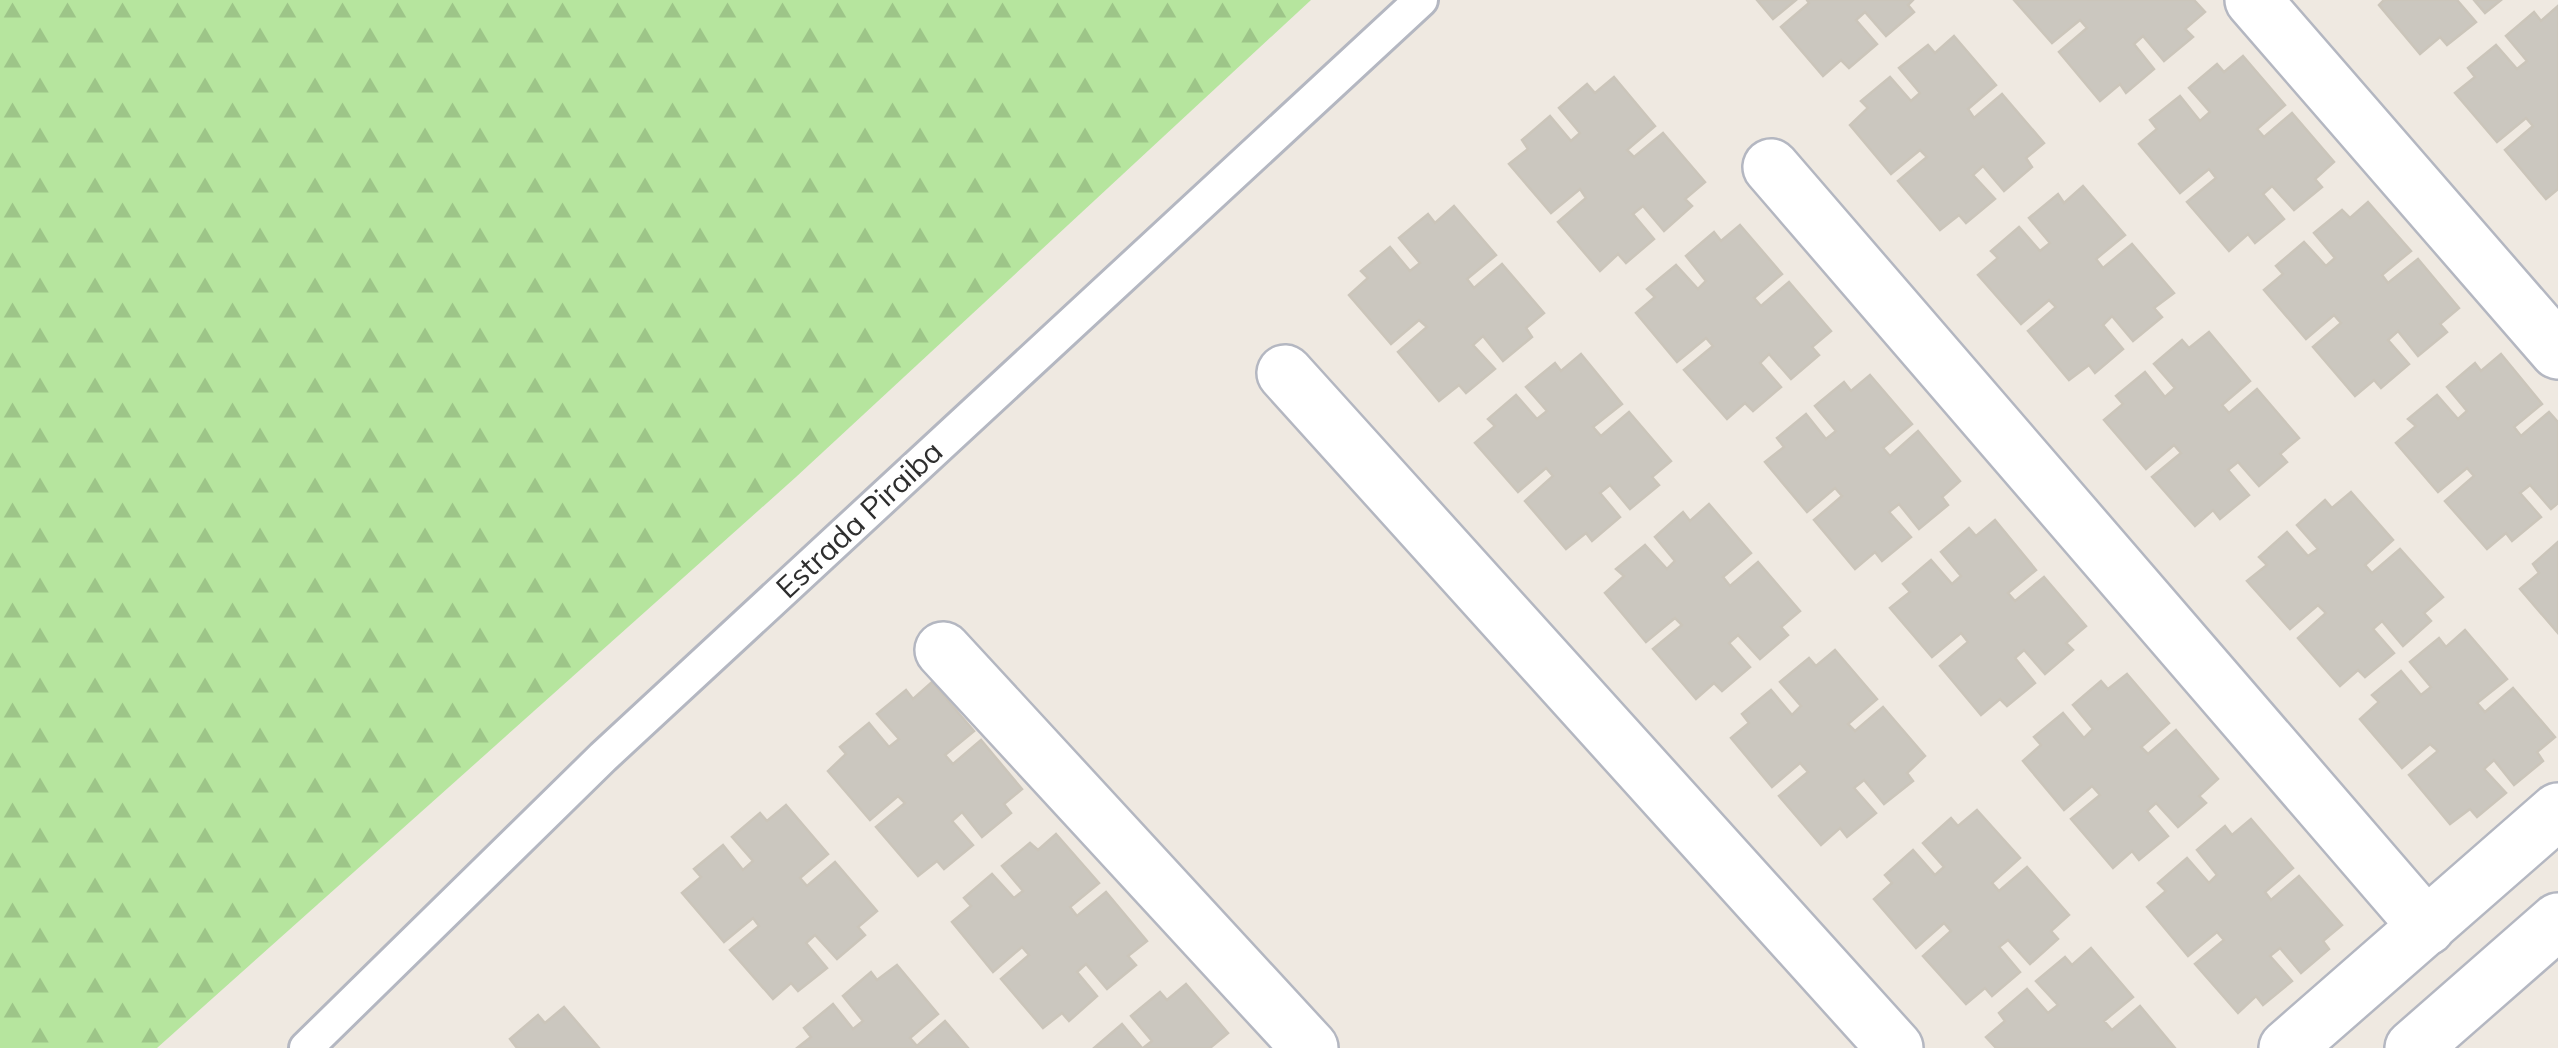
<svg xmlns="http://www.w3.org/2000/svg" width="2558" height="1048" viewBox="0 0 2558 1048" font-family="Mulish,sans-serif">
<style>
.forest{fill:url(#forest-firs)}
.building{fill:#cbc7bf;stroke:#cbc5ba;stroke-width:2.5}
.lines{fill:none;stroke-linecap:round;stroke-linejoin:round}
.lane-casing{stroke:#b4b7c1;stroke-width:38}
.street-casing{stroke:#b4b7c1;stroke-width:60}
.lane{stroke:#fff;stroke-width:32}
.street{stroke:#fff;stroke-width:55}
.labels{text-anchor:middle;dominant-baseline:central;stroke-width:8;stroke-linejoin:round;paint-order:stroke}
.street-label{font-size:30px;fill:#2e2e2e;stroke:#fff}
</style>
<defs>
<pattern id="forest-firs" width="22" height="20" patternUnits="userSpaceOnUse" patternTransform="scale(2.5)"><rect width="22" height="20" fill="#b6e59e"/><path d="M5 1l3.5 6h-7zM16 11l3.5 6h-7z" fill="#9dc588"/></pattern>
</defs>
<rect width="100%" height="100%" fill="#efe9e1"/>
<polygon class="forest" points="0,0 1311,0 796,477 157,1048 0,1048"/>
<g class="building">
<polygon points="1757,0 1796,0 1773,19"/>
<polygon points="1807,0 1913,0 1908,5 1914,12 1886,36 1865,12 1856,20 1877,44 1849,68 1841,60 1823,76 1781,27 1809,3"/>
<polygon points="2014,0 2194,0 2205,12 2185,29 2193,37 2164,61 2143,36 2134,44 2154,69 2126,93 2120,84 2100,101 2059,52 2087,28 2080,20 2052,43"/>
<polygon points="2384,0 2457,0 2476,22 2447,45 2440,37 2420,54 2379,5"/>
<polygon points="2474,0 2501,0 2485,13"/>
<polygon points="2558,6 2558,189 2546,199 2505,150 2533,126 2526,118 2497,142 2455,93 2475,77 2468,68 2496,45 2517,69 2527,61 2506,36 2534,12 2541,21"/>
<polygon points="1954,36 1996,85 1968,109 1974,118 2002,94 2044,143 2026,158 2032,167 2004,191 1983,166 1973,175 1995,199 1966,223 1959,215 1940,230 1898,181 1927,157 1920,150 1891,174 1850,125 1868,108 1861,101 1890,77 1911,101 1920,93 1899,68 1928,45 1935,53"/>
<polygon points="2243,56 2285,105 2257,129 2264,137 2292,113 2334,162 2315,179 2322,187 2294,210 2272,186 2263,194 2284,219 2255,243 2248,234 2229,251 2187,202 2216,178 2209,169 2180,193 2139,144 2157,129 2150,120 2180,96 2200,121 2210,112 2189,88 2217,64 2224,72"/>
<polygon points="1614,77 1655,126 1627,150 1634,157 1663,133 1705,182 1685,199 1692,206 1664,231 1643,206 1633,214 1654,239 1626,263 1618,254 1600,271 1558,222 1586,198 1580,189 1551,213 1509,164 1528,149 1522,140 1550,116 1571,141 1580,133 1559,108 1587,84 1595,93"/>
<polygon points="2083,186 2125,235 2096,259 2103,268 2132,244 2174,293 2154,308 2162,317 2133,341 2112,316 2103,325 2123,349 2095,373 2089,365 2069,380 2028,331 2056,307 2049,300 2021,324 1978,275 1998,258 1991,251 2019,227 2040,251 2050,243 2029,218 2058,194 2064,203"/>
<polygon points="2368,202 2411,251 2382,275 2388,283 2418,259 2459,308 2440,324 2447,332 2418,356 2398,331 2388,340 2409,364 2381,388 2374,380 2355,396 2313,347 2341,323 2334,315 2306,339 2264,290 2283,274 2276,266 2304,242 2326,266 2335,258 2314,233 2342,210 2350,218"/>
<polygon points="1454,206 1496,255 1467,279 1474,288 1502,264 1544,313 1526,328 1532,337 1503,361 1483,336 1473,345 1495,369 1466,393 1459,385 1439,401 1398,352 1427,327 1419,320 1391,344 1349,295 1368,278 1361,271 1390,247 1410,271 1420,263 1399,238 1428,214 1435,223"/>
<polygon points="1740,225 1782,274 1754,298 1761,306 1789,282 1831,331 1812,347 1819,355 1791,379 1769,354 1760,363 1781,387 1753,411 1745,403 1727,419 1684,370 1713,346 1706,338 1677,362 1636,313 1655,297 1647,289 1676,265 1698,289 1706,281 1686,256 1714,232 1721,241"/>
<polygon points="2209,332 2250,381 2222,405 2229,413 2257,389 2299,438 2280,454 2287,462 2259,486 2238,462 2228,470 2249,495 2220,519 2213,510 2195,526 2152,477 2181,453 2174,445 2146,469 2104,420 2123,404 2116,396 2145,372 2165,397 2175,388 2154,364 2182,340 2189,348"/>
<polygon points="1581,354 1622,404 1593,427 1601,436 1629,412 1671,461 1652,477 1659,485 1630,509 1610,485 1600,493 1620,517 1592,541 1586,533 1566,549 1525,501 1553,476 1546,468 1518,492 1475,443 1495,426 1488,419 1516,395 1537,419 1547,411 1526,387 1555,363 1561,371"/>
<polygon points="2501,354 2542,404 2514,427 2521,436 2549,412 2558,422 2558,503 2551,509 2530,485 2520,493 2541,517 2512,541 2506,533 2487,549 2445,501 2474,476 2467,468 2438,492 2396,443 2416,426 2408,419 2437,395 2458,419 2467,411 2447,387 2475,363 2481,371"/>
<polygon points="1870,375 1912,424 1883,448 1890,456 1918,431 1960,481 1942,497 1948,505 1919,529 1899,504 1889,512 1911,537 1882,561 1875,552 1855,569 1814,520 1842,496 1835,488 1807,512 1765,462 1784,447 1777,438 1806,414 1826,439 1836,431 1815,406 1844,382 1851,391"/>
<polygon points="2351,492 2393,540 2365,565 2372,573 2400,549 2443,597 2424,613 2431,621 2403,646 2382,621 2373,629 2394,653 2365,677 2358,670 2340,686 2298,638 2326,613 2318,605 2290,629 2247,581 2267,565 2259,557 2287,532 2308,556 2318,549 2297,525 2325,500 2332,508"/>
<polygon points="1709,504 1751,553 1723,577 1730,586 1758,562 1800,611 1781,627 1788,635 1760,659 1738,635 1729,643 1750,667 1722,691 1714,683 1696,699 1653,649 1682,625 1675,618 1646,642 1605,593 1624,576 1616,569 1645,545 1667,569 1675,561 1655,537 1683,512 1690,521"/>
<polygon points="1995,520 2036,570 2008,593 2015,601 2044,577 2086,626 2066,643 2073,650 2045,674 2024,650 2015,658 2035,683 2007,706 2000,699 1981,715 1940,666 1968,642 1961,633 1932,657 1890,608 1910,592 1903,584 1931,560 1952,584 1961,576 1941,552 1969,528 1976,536"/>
<polygon points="2558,542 2558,633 2520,589 2539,573 2533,564"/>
<polygon points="2465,630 2507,679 2477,703 2485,712 2513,688 2555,737 2537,752 2543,761 2514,785 2494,760 2484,769 2506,793 2477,817 2470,809 2450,824 2409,775 2438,751 2430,744 2402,768 2360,719 2379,702 2372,695 2401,671 2421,695 2431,687 2410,662 2439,638 2446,647"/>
<polygon points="1835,650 1877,699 1848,724 1855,731 1883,707 1925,756 1907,773 1913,781 1884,804 1864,780 1854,788 1876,813 1847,837 1840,828 1821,845 1779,796 1808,772 1800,763 1772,787 1731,738 1749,723 1742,714 1771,690 1792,715 1801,706 1780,682 1809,658 1816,666"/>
<polygon points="2127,674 2169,723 2141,747 2148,754 2176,730 2218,779 2199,796 2206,803 2178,827 2156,803 2147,811 2168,836 2139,860 2132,851 2113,868 2071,819 2100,795 2092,786 2064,810 2023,761 2041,745 2034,737 2063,713 2084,738 2093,729 2073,705 2101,681 2108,689"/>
<polygon points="932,682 974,731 945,755 953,764 981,740 1022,789 1004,804 1011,813 982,837 962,812 952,821 973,845 944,869 937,861 918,876 876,827 905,803 898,796 870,820 828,771 846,754 840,747 869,723 889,747 899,739 877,714 906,690 913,699"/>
<polygon points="786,805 828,854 800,878 807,886 835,862 877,911 858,927 865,935 837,959 815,935 806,943 827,968 798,991 791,983 773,999 730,950 759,926 753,918 724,942 682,893 701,877 694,869 723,845 743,870 753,861 732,837 760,813 767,821"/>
<polygon points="1977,810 2020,858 1992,883 1999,891 2027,867 2069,915 2051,931 2058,939 2030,964 2008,940 1999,947 2020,972 1992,996 1985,988 1966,1004 1923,956 1951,931 1944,923 1916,948 1874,899 1892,883 1885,875 1913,850 1935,875 1944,867 1923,843 1951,818 1958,826"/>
<polygon points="2251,819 2293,868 2265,892 2271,900 2299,876 2342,925 2323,941 2329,949 2301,973 2280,948 2270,956 2292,981 2263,1005 2256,996 2238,1013 2195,964 2224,940 2217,932 2188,956 2147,907 2166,891 2158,883 2187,858 2209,883 2217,875 2197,850 2225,826 2232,835"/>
<polygon points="1056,834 1099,883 1070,907 1077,916 1106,892 1147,941 1128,956 1136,965 1107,989 1086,964 1077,972 1097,996 1069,1021 1062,1013 1043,1028 1001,979 1029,955 1022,947 993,972 952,922 971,906 964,898 992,874 1014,898 1023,891 1002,866 1030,843 1038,850"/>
<polygon points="2091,948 2133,997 2104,1021 2112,1030 2140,1006 2175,1048 1996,1048 1986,1037 2005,1021 1999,1013 2027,989 2048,1013 2058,1005 2036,981 2065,957 2072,965"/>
<polygon points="897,965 938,1014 910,1038 917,1046 945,1021 968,1048 797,1048 811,1037 804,1028 833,1004 853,1029 863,1021 843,996 871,972 877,980"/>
<polygon points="1186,984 1228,1033 1210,1048 1143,1048 1152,1041 1131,1016 1160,992 1167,1000"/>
<polygon points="564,1007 599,1048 517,1048 510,1039 538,1015 545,1023"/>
<polygon points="1122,1024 1142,1048 1094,1048"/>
</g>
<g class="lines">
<defs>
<polyline id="lane" points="306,1048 603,757 1421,0"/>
<g id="street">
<polyline points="2253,0 2558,351"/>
<polyline points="1771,167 2427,927"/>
<polyline points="1285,373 1895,1048"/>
<polyline points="943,650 1310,1048"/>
<polyline points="2287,1048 2558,811"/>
<polyline points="2413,1048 2558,921"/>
</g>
</defs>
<use href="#lane" class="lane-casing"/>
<use href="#street" class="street-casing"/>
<use href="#lane" class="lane"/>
<use href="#street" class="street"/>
</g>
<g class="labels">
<g class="street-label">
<text transform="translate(859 519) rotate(-43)">Estrada Piraiba</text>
</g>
</g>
</svg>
